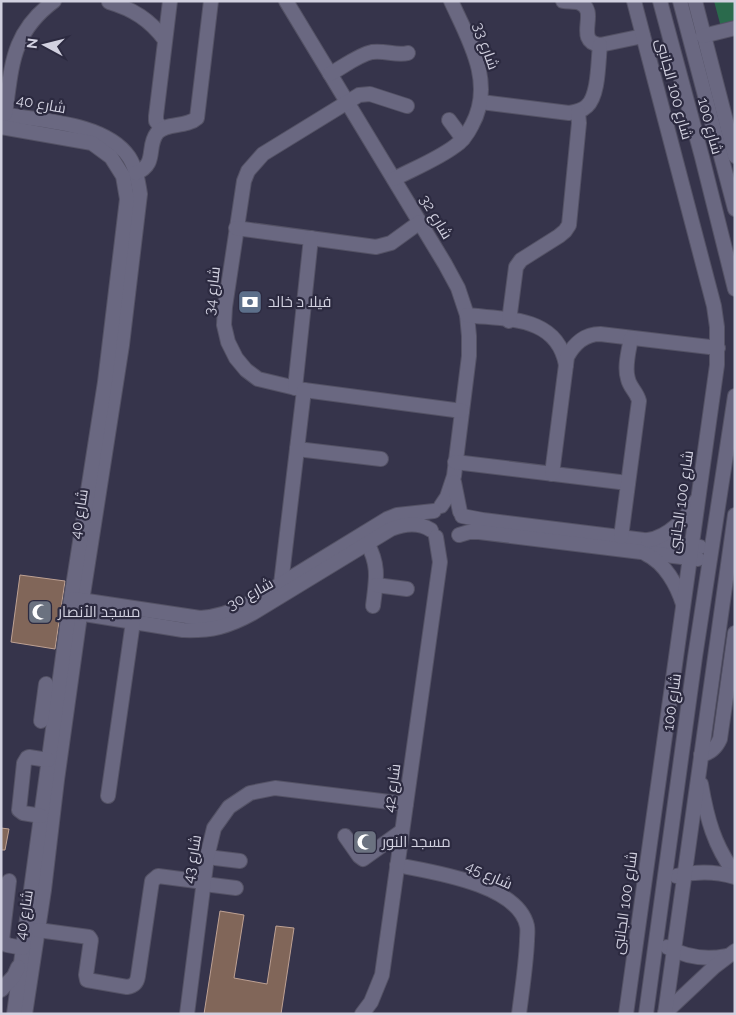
<svg xmlns="http://www.w3.org/2000/svg" width="736" height="1015" viewBox="0 0 736 1015" font-family="Raleway,Cairo,sans-serif">
<style>
.green{fill:#2a6a4c}
.building{fill:#816659;stroke:#bea193}
.lines{fill:none;stroke-linecap:round;stroke-linejoin:round}
.minor-casing{stroke:#545265;stroke-width:16}
.minor{stroke:#6a6881;stroke-width:14}
.labels{text-anchor:middle;dominant-baseline:central;stroke-width:4.5;stroke-linejoin:round;paint-order:stroke}
.street-label{font-size:15px;fill:#d2d1e0;stroke:#2c2a40}
.poi-label{font-size:15px;fill:#d2d1e0;stroke:#2c2a40;text-anchor:start}
</style>
<rect width="100%" height="100%" fill="#36344b"/>
<polygon class="green" points="714,1 735,1 735,28 722,31"/>
<g class="building">
<polygon points="20,575 65,581 55,649 11,642"/>
<polygon points="1,828 9,829 5,850 1,850"/>
<polygon points="220,911 244,915 234,978 267,984 276,926 294,928 281,1014 204,1014"/>
</g>
<g class="lines">
<defs>
<g id="minor">
<polyline points="286,1 445,264 458,288 467,315 469,336 469,356 454,476 447,497 441,506"/>
<path d="M563 1C568 2 575 1 580 3 600 11 573 41 600 45L643 36"/>
<polyline points="660,1 702,157 735,289"/>
<polyline points="680,1 735,209"/>
<polyline points="695,1 735,156"/>
<path d="M109 2C133 9 150 20 165 40"/>
<polyline points="703,36 735,28"/>
<path d="M330 74C343 67 358 55 372 52 385 50 396 56 408 53"/>
<path d="M481 102 569 113C575 112 582 111 587 106 599 95 598 61 600 45"/>
<polyline points="407,106 370,94 359,95 263,154 248,171 244,181 225,307 224,325 228,342 236,358 246,370 258,379 304,390 462,411"/>
<path d="M1 114C40 121 105 122 129 157 136 168 138 181 140 194L122 345 82 601 57 780 44 890 25 1014"/>
<path d="M5 114C12 66 11 33 54 1"/>
<polyline points="449,120 463,139"/>
<polyline points="1,127 92,143 111,157 123,176 127,199 105,382 69,612 14,1014"/>
<polyline points="162,129 156,121 156,116 170,1"/>
<path d="M136 173C158 164 146 147 157 133 166 122 186 128 197 118L211 1"/>
<path d="M394 179C413 169 438 159 455 146 463 141 468 133 472 125 495 83 469 40 451 1"/>
<polyline points="236,228 376,247 391,243 420,222"/>
<path d="M467 315C506 320 557 315 566 365"/>
<polyline points="509,321 516,267 521,260 559,236 565,231 569,225 579,123 578,112"/>
<polyline points="295,388 311,238"/>
<polyline points="297,449 381,459"/>
<polyline points="455,462 628,483"/>
<path d="M552 474 567 357C574 344 585 334 600 334L718 348"/>
<polyline points="454,482 460,512"/>
<polyline points="462,516 483,520 700,547"/>
<polyline points="459,535 469,532 479,532 698,559"/>
<path d="M621 537 639 401C637 392 630 388 628 379 624 367 629 350 631 338"/>
<path d="M648 540C668 537 687 518 696 501"/>
<path d="M367 543C380 566 376 581 373 606"/>
<path d="M646 554C665 563 677 585 683 604"/>
<polyline points="281,584 304,390"/>
<polyline points="376,585 407,589"/>
<path d="M74 599 200 618C218 617 232 612 248 604L387 519 397 515 434 511"/>
<path d="M72 612 183 630C211 631 228 627 253 613L391 529C405 524 418 522 431 530"/>
<polyline points="41,721 46,684"/>
<path d="M701 755C711 753 716 748 720 739L735 633"/>
<path d="M701 784C707 819 714 845 735 874"/>
<polyline points="108,796 133,622"/>
<polyline points="41,816 23,813 19,810 24,763 27,758 29,757 48,760"/>
<polyline points="345,836 359,856 363,859 402,831"/>
<polyline points="207,857 240,861"/>
<path d="M397 865C432 872 518 884 527 926 528 931 527 936 527 941 526 965 522 990 519 1014"/>
<path d="M676 876C696 871 715 871 735 877"/>
<polyline points="9,881 2,940 7,945 23,948"/>
<polyline points="204,884 236,888"/>
<path d="M38 930 89 937 91 940 86 975 87 980 127 987C134 986 137 983 138 976L152 881 158 876 204 882"/>
<path d="M667 947C686 957 706 960 726 956"/>
<polyline points="1,990 14,976 18,967"/>
<polyline points="665,1013 714,967 735,951"/>
<polyline points="187,1014 207,857 214,828 229,807 250,793 275,788 406,804"/>
<polyline points="362,1014 371,1002 382,975 440,562 436,537"/>
<polyline points="626,1014 717,365 717,327 714,306 634,1"/>
<polyline points="646,1014 695,657 735,396"/>
<polyline points="665,1014 735,515"/>
</g>
</defs>
<use href="#minor" class="minor-casing"/>
<use href="#minor" class="minor"/>
</g>
<defs>
<symbol id="bank-square" viewBox="-11 -11 22 22"><rect x="-9" y="-9" width="18" height="18" rx="4" fill="#5c6f8a" stroke="#2c2a40"/><path d="M-6-4H6V4H-6ZM0-2.3a2.3 2.3 0 1 0 0 4.6a2.3 2.3 0 1 0 0-4.6Z" fill="#fff"/></symbol>
<symbol id="mosque-square" viewBox="-11 -11 22 22"><rect x="-9" y="-9" width="18" height="18" rx="4" fill="#6b7280" stroke="#2c2a40"/><path d="M3.5-4.9A6 6 0 1 0 3.5 4.9A5 5 0 1 1 3.5-4.9Z" fill="#fff"/></symbol>
</defs>
<g fill-rule="evenodd">
<use href="#bank-square" x="236" y="288" width="28" height="28"/>
<use href="#mosque-square" x="26" y="598" width="28" height="28"/>
<use href="#mosque-square" x="351" y="828" width="28" height="28"/>
</g>
<g class="labels">
<g class="street-label">
<text transform="translate(486 46) rotate(71)">شارع 33</text>
<text transform="translate(674 89) rotate(75)">شارع 100 الجانبى</text>
<text transform="translate(41 104) rotate(10)">شارع 40</text>
<text transform="translate(710 126) rotate(75)">شارع 100</text>
<text transform="translate(436 217) rotate(59)">شارع 32</text>
<text transform="translate(212 291) rotate(-83)">شارع 34</text>
<text transform="translate(681 502) rotate(-82)">شارع 100 الجانبى</text>
<text transform="translate(79 514) rotate(-81)">شارع 40</text>
<text transform="translate(250 594) rotate(-29)">شارع 30</text>
<text transform="translate(672 702) rotate(-82)">شارع 100</text>
<text transform="translate(392 788) rotate(-82)">شارع 42</text>
<text transform="translate(192 859) rotate(-80)">شارع 43</text>
<text transform="translate(489 875) rotate(24)">شارع 45</text>
<text transform="translate(625 903) rotate(-82)">شارع 100 الجانبى</text>
<text transform="translate(24 915) rotate(-81)">شارع 40</text>
</g>
<g class="poi-label">
<text x="268" y="302">فيلا د خالد</text>
<text x="58" y="612">مسجد الأنصار</text>
<text x="382" y="842">مسجد النور</text>
</g>
</g>
<rect width="736" height="1015" fill="none" stroke="#d2d1e0" stroke-width="5"/>
<g transform="translate(45 45) rotate(277)" stroke="#2c2a40" stroke-width="4" paint-order="stroke">
<path d="M0-4L9 19L0 12L-9 19Z" fill="#d2d1e0"/>
<text y="-8" font-size="14" font-weight="bold" text-anchor="middle" fill="#d2d1e0">N</text>
</g>
</svg>
